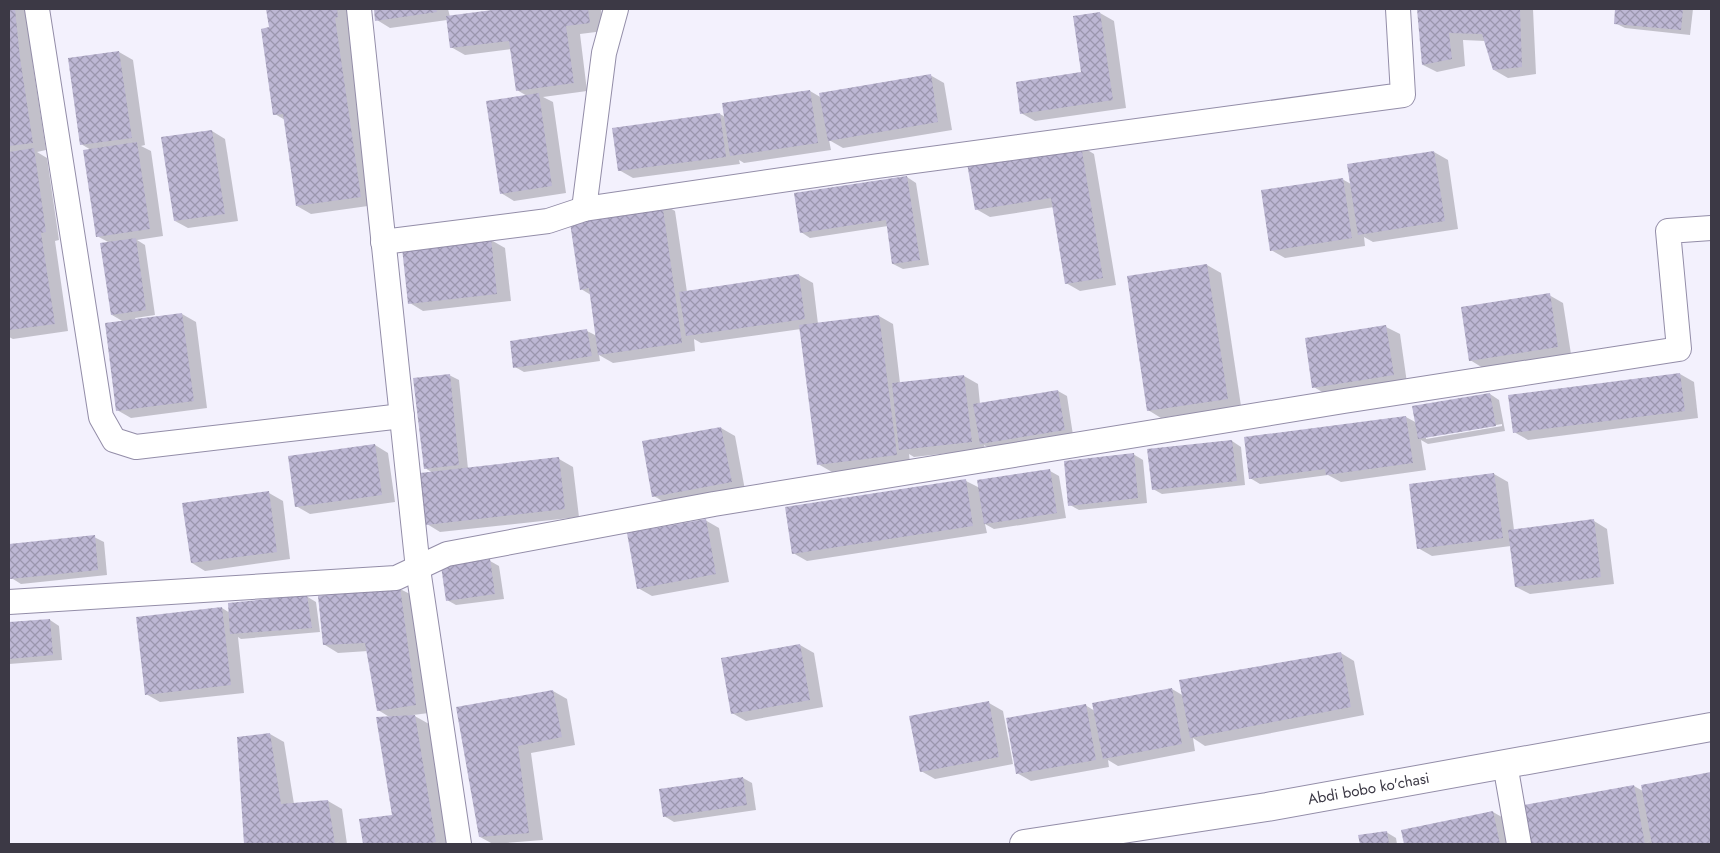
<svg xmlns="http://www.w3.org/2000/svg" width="1720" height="853" viewBox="0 0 1720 853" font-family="Jost,sans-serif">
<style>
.shadow{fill:#0003;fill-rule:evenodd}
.building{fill:url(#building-cross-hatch)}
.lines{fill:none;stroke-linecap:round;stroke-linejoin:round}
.street-casing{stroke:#938da8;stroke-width:26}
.secondary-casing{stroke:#938da8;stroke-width:30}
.street{stroke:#fff;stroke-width:24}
.secondary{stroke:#fff;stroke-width:28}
.labels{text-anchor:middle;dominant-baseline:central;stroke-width:5;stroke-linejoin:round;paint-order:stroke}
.street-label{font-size:15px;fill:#3c3945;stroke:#f3f1fd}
</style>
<defs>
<pattern id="building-cross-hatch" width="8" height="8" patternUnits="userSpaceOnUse" patternTransform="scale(1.25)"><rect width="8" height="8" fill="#bdb7d4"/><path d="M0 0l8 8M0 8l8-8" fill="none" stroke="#9b96ae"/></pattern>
</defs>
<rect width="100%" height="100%" fill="#f3f1fd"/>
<g class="shadow">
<polygon points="9,9 28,9 33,66 46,150 37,152 47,158 59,240 55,241 68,331 13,339 9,337"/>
<polygon points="267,9 349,9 351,25 348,25 375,205 311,214 297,206 285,120 275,114 270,28"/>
<polygon points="375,9 448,9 450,17 509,9 601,9 604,31 580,34 587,91 543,97 553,102 566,193 514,201 501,193 527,96 517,90 511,49 465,55 451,47 447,20 390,28 377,20"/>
<polygon points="1418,9 1533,9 1536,74 1508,78 1494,70 1485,41 1463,40 1465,66 1437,72 1423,65"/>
<polygon points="1617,9 1693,9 1690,35 1625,28 1615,23"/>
<polygon points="1100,13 1114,21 1126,108 1035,121 1021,113 1082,73 1074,17"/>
<polygon points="119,52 133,60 145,145 141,146 151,151 163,236 137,240 145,245 155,315 135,318 136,320 182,314 196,322 207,408 131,418 117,410 124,322 112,315 110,243 97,236 91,150 81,144 69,59"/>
<polygon points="930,75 944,83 952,130 843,148 829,140 831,150 744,163 739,160 740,164 633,178 619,170 720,114 725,117 810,91 822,98"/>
<polygon points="212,131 225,139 238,221 188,228 175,221"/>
<polygon points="1081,146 1094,154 1116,285 1080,291 1066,283 1054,207 990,217 976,209"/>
<polygon points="1434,152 1448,160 1458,229 1373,242 1364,237 1365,246 1285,258 1271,250 1342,179 1351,184"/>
<polygon points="907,177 916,183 929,265 903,269 893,264 888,226 810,238 801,232"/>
<polygon points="661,203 675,211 687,292 799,275 813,283 818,324 879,316 893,324 900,383 964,376 978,384 980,404 1058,391 1067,396 1073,435 990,449 984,445 985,449 914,457 909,454 910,463 832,472 818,464 801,329 701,343 694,339 695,351 613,363 599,355 600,361 524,372 515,367 587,331 597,336 591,295 581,289"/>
<polygon points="491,240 505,248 511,301 423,311 410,303"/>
<polygon points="1207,265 1221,273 1241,406 1161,418 1148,410"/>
<polygon points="1549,295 1563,303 1571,354 1483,368 1470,360"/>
<polygon points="1386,327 1400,334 1407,383 1327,395 1314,387"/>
<polygon points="1680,374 1694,382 1698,418 1528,440 1514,432"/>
<polygon points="449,375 459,380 468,469 559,459 573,467 579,517 440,532 427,524 433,473 425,468"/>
<path d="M1490 394 1499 400 1505 431 1428 444 1421 440 1426 470 1341 482 1328 475 1260 484 1250 478 1406 417 1417 423ZM1502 424V426L1426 439V437Z"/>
<polygon points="721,428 735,436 745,490 667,504 654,496"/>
<polygon points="1232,441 1241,447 1245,485 1162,494 1153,489"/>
<polygon points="375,445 388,453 395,502 310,514 296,506"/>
<polygon points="1133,454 1143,460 1147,503 1079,510 1070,505"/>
<polygon points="1050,471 1059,476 1066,518 994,529 985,524 987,533 807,561 793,553 966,481 980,488"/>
<polygon points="1494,474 1508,482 1514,530 1594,521 1607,529 1614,584 1530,594 1516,587 1511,546 1432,556 1418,548"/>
<polygon points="269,493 283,501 290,559 205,571 192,563"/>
<polygon points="705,520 719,528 729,582 652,596 638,588"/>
<polygon points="94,537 104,542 107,575 21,584 13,579 9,579 9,545"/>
<polygon points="490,561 499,566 504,599 456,605 447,600"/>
<polygon points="400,589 414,596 429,713 413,715 429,724 449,844 365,844 361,820 393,816 391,718 378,710 368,651 338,653 325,645"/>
<polygon points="306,596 316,602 320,632 241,639 238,637 244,693 160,702 146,694 222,608 230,613"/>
<polygon points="50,620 59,626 62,660 9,664 9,623"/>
<polygon points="800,645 814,653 823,707 746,721 732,713 722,659"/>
<polygon points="1341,653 1354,661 1364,715 1205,746 1193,738 1195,751 1118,766 1108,760 1109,767 1031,781 1017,773 1085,705 1095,711 1172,689 1184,696 1181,681"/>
<polygon points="553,691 567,699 575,745 531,753 543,840 493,844 480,837 458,708"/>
<polygon points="989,703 1003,711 1013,764 935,779 921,771"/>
<polygon points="270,734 284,742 294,804 328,801 342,809 347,844 245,844 239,738"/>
<polygon points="1711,774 1711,844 1532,844 1525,806 1634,786 1643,791 1642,786"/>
<polygon points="743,778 752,783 756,810 674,822 664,816"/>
<polygon points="1493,812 1507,820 1512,844 1405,844 1402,831"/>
<polygon points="1386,832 1396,838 1397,844 1361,844 1360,836"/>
</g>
<g class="building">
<polygon points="9,9 15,9 20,58 33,143 9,146"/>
<polygon points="266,9 337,9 338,17 335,18 361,197 296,206 283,114 273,115 261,29 269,27"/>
<polygon points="374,9 436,9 437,12 375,21"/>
<polygon points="500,9 588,9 590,23 566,26 574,83 516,91 509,41 450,48 446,16"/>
<polygon points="1417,9 1520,9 1522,67 1493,70 1482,34 1449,33 1452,59 1422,65"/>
<polygon points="1615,9 1683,9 1681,30 1614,24"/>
<polygon points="1100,12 1113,100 1020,114 1016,82 1081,72 1073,16"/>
<polygon points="119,51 132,138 80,145 68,58"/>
<polygon points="931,74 938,122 828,141 819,93"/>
<polygon points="810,90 818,143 730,156 722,103"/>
<polygon points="539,93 552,186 500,194 486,101"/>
<polygon points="720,113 726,157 618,171 612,128"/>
<polygon points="212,130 225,214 174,221 161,137"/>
<polygon points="137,142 150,229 96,237 83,150"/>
<polygon points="1081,145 1103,278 1065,284 1051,198 975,210 967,163"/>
<polygon points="34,148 46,232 41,233 55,324 9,330 9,152"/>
<polygon points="1434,151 1445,221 1358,235 1347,164"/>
<polygon points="907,176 920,260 892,264 886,220 800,233 794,193"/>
<polygon points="1343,178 1352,238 1270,251 1261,190"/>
<polygon points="662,202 682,343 598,355 589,288 580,290 569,216"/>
<polygon points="136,238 146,310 111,315 100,243"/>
<polygon points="491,238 497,294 408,304 402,248"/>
<polygon points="1207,264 1228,399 1147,411 1127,276"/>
<polygon points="799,274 805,319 686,336 679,292"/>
<polygon points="1550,293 1558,347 1469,361 1461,307"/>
<polygon points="182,313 194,401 116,411 105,323"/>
<polygon points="879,315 897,455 817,465 799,325"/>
<polygon points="1386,325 1394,375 1312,388 1305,338"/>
<polygon points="587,329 592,356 513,368 510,341"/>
<polygon points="1680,373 1685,411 1513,433 1508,395"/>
<polygon points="450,374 459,465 424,469 413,378"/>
<polygon points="964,375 972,442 899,450 892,383"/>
<polygon points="1058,390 1065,430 980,444 973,404"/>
<polygon points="1490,393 1496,426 1418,439 1412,406"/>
<polygon points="1406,416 1413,463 1326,475 1325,469 1249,479 1244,437"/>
<polygon points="721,427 732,482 652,497 642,441"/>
<polygon points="1232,440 1237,481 1152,490 1147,449"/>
<polygon points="375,444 382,495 295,507 288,456"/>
<polygon points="1134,453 1138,498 1068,506 1064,461"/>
<polygon points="559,457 565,509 426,525 420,473"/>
<polygon points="1050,469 1057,513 984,524 977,480"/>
<polygon points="1494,473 1503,538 1417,549 1409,484"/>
<polygon points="966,479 973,526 792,554 785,507"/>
<polygon points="269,491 277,552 191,563 182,503"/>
<polygon points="706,519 716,574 637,589 627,533"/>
<polygon points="1594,519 1601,577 1515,587 1508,530"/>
<polygon points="95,535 98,570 10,579 9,574 9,544"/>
<polygon points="490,559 495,594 446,601 441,566"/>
<polygon points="400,587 416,705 377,711 365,643 323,645 318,596"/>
<polygon points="307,595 312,628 230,634 228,603"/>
<polygon points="222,607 231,685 145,695 136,617"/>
<polygon points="50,619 53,655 9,659 9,622"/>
<polygon points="800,644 810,700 731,714 721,658"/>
<polygon points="1341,652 1351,707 1190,738 1179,680"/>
<polygon points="1172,688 1182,744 1103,759 1092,703"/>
<polygon points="553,690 562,737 518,746 529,833 479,837 456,707"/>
<polygon points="989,701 999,757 920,772 909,716"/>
<polygon points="1086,704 1096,760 1016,774 1006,718"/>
<polygon points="415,715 436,842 423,844 363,844 359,819 392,815 376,717"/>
<polygon points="270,733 281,804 328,800 335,844 244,844 237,737"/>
<polygon points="1711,772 1711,844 1652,844 1641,785"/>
<polygon points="743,777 747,805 663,817 659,789"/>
<polygon points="1634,785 1645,844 1531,844 1524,805"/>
<polygon points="1493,811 1500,844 1404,844 1401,830"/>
<polygon points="1387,831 1389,844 1360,844 1358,835"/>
</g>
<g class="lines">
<defs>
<g id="street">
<polyline points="37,9 101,417 114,440 136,447 402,416"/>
<polyline points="359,9 418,569 459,844"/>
<polyline points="616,9 604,53 584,209 878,166 1403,95 1398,9"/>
<polyline points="383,242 548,221 584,209"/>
<polyline points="9,602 396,578 447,554 714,504 1344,401 1679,349 1668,231 1711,228"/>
<polyline points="1505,764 1519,844"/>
</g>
<g id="secondary">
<path id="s1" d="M1024 844 1267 807 1711 727"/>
</g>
</defs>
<use href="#street" class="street-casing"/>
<use href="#secondary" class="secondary-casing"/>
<use href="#street" class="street"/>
<use href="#secondary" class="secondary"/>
</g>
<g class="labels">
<g class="street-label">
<text stroke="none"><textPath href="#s1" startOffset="349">Abdi bobo ko'chasi</textPath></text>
</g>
</g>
<rect width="1720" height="853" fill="none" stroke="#3c3945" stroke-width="20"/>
</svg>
